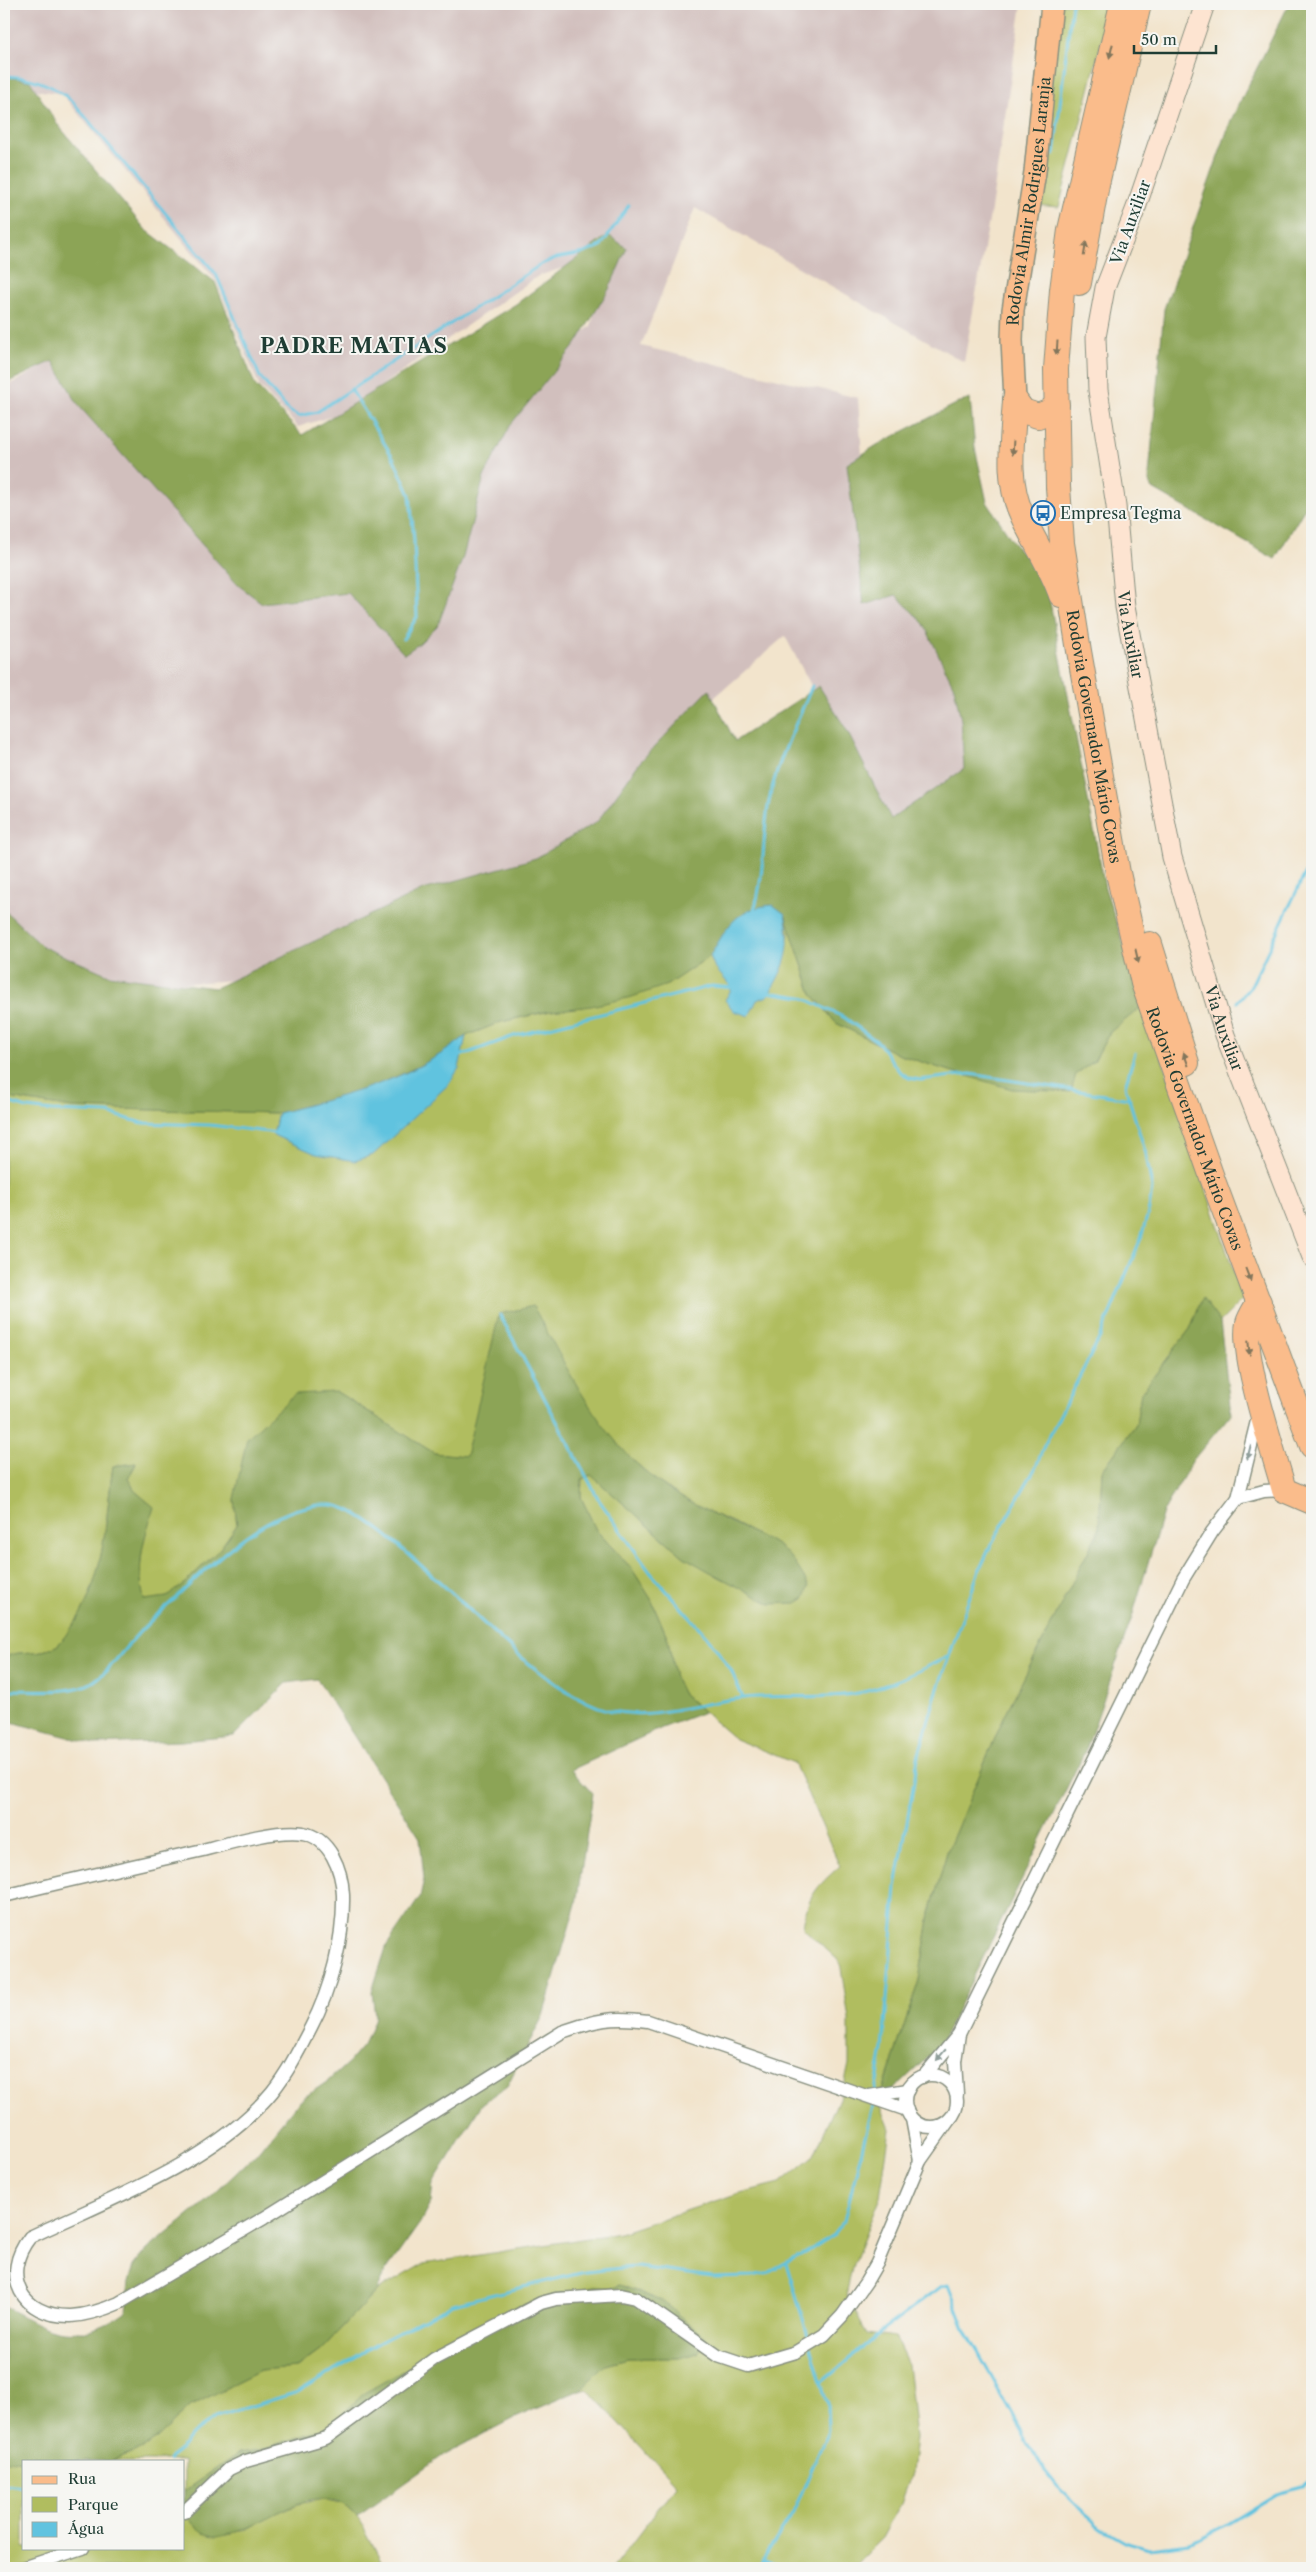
<svg xmlns="http://www.w3.org/2000/svg" width="1316" height="2572" viewBox="0 0 1316 2572" font-family="'Libre Caslon Text',serif">
<style>
.industrial{fill:#d1bfbd}
.green{fill:#b0bd5f;stroke:#687d4a}
.forest{fill:#8ca456;stroke:#567045}
.water{fill:#61c3df;stroke:#40808a}
.lines{fill:none;stroke-linecap:round;stroke-linejoin:round}
.stream{stroke:#61c3df;stroke-width:3}
.street-casing{stroke:#889080;stroke-width:15}
.secondary-casing{stroke:#889080;stroke-width:21}
.primary-casing{stroke:#889080;stroke-width:24}
.highway-casing{stroke:#889080;stroke-width:26}
.street{stroke:#fff;stroke-width:12}
.secondary{stroke:#fde4d1;stroke-width:19}
.primary{stroke:#fabc8b;stroke-width:21}
.highway{stroke:#fabc8b;stroke-width:24}
.oneway{fill:#82765b}
.oneway2{fill:#8f9e9a}
.labels{text-anchor:middle;dominant-baseline:central;stroke-width:4;stroke-linejoin:round;paint-order:stroke}
.street-label{font-size:16px;fill:#1f3d34;stroke:#f6f6f2}
.poi-label{font-size:16px;fill:#1f3d34;stroke:#f6f6f2;text-anchor:start}
.district-label{font-size:21px;font-weight:bold;letter-spacing:1px;fill:#1f3d34;stroke:#f6f6f2}
</style>
<rect width="100%" height="100%" fill="#f6f6f2"/>
<filter id="ink" filterUnits="userSpaceOnUse"><feTurbulence type="fractalNoise" baseFrequency=".02" numOctaves="2"/><feDisplacementMap in="SourceGraphic" scale="10" xChannelSelector="R" yChannelSelector="G"/><feConvolveMatrix kernelMatrix="1 2 1 2 8 2 1 2 1" color-interpolation-filters="sRGB"/></filter>
<filter id="wash" filterUnits="userSpaceOnUse"><feTurbulence type="fractalNoise" baseFrequency=".0096" numOctaves="4" result="noise"/><feDisplacementMap in="SourceGraphic" scale="20" xChannelSelector="R" yChannelSelector="G"/><feGaussianBlur stdDeviation="1.12" result="paint"/><feColorMatrix in="noise" values="0 0 0 0 0 0 0 0 0 0 0 0 0 0 0 0 0 1.4 0 .05"/><feComposite in="paint" operator="in"/></filter>
<g filter="url(#wash)">
<rect width="100%" height="100%" fill="#f2e4cc"/>
<polygon class="industrial" points="4,4 1022,4 991,209 964,362 695,208 641,346 858,398 871,587 907,579 961,677 985,784 889,834 785,636 658,747 589,842 237,980 120,987 37,951 4,921 4,388 61,356 144,469 505,396 591,326 609,253 538,276 342,413 298,427 259,386 217,282 62,94 4,85"/>
<g class="green">
<polygon points="1057,4 1111,4 1059,207 1036,205"/>
<path d="M785 914 812 994 836 1023 900 1055 943 1069 979 1078 1076 1074 1094 1061 1110 1032 1144 1005 1243 1299 1220 1322 1202 1299 1190 1329 1141 1393 1136 1424 1102 1471 1099 1530 1004 1717 947 1852 930 1913 919 1980 879 2102 890 2129 880 2197 853 2264 846 2295 867 2333 895 2337 908 2364 916 2437 912 2473 901 2503 882 2538 852 2568H613L676 2485 587 2388 580 2390 606 2364 628 2358H679L620 2285 613 2288 593 2287 364 2393 330 2427 259 2450 239 2453 184 2491V2461H112L149 2445 191 2406 218 2392 260 2371 297 2368 321 2350 376 2291 423 2264 620 2233 736 2194 780 2183 814 2155 844 2087 849 2064V2019L840 1962 803 1928C807 1897 816 1887 840 1866L794 1763 735 1739 682 1693 675 1678 668 1639 651 1599 632 1569 596 1530 581 1497 582 1479 591 1475 684 1557 771 1604 780 1547 732 1522 693 1505 657 1481 623 1452 599 1423 575 1383 483 1391 466 1456 434 1453 337 1392 234 1499 237 1525 219 1550 186 1582 167 1597 144 1601C136 1562 143 1543 153 1507L136 1492 128 1479 136 1464 113 1466C105 1522 105 1584 70 1630 66 1634 62 1641 58 1645 39 1657 20 1648 4 1658V1097L72 1108 278 1113 273 1136 431 1098C457 1077 458 1069 466 1036L501 1022 667 985 710 956C721 980 734 989 757 999L789 935Z"/>
<polygon points="4,2460 31,2461 24,2461 24,2548 184,2548 184,2513 197,2528 243,2531 269,2516 298,2504 324,2499 343,2504 358,2516 385,2568 4,2568"/>
</g>
<g class="forest">
<polygon points="1289,4 1312,4 1312,496 1275,559 1151,488 1149,475 1164,309 1231,120"/>
<polygon points="4,76 30,81 58,125 145,229 215,282 255,385 302,435 516,304 608,235 627,248 609,289 576,344 511,424 484,477 463,557 438,625 420,643 404,654 348,593 262,603 238,585 79,406 53,361 4,384"/>
<polygon points="970,399 975,448 987,502 1019,551 1044,571 1105,888 1144,1005 1110,1032 1094,1061 1076,1074 1071,1092 1012,1089 943,1069 900,1055 836,1023 812,994 785,914 723,935 710,956 667,985 632,997 591,1006 544,1012 501,1022 466,1036 443,1055 370,1089 278,1113 72,1108 4,1097 4,910 43,947 109,975 215,988 423,890 536,858 597,822 640,762 709,690 735,741 819,686 846,729 891,819 964,769 961,720 954,687 924,624 896,595 864,605 847,464 877,445 958,403"/>
<polygon points="1202,1298 1220,1322 1231,1414 1193,1460 1163,1512 1132,1617 1087,1747 939,2047 879,2103 919,1980 930,1913 947,1852 1004,1717 1099,1530 1102,1471 1136,1424 1141,1393 1190,1329"/>
<path d="M533 1306C568 1369 598 1436 657 1481 687 1504 723 1518 757 1535 764 1539 774 1542 780 1547 793 1558 802 1573 809 1587L805 1598 797 1603 771 1604 719 1577 684 1557 591 1475 582 1479 581 1497 596 1530 632 1569 651 1599 668 1639 675 1678 682 1693 704 1712 662 1728 571 1770 593 1794 576 1904 543 2016 507 2086 482 2104 433 2183 431 2202 420 2223 385 2272 376 2291 321 2350 296 2368 260 2371 218 2392 191 2406 149 2445 112 2461 4 2460V2307C19 2313 34 2324 49 2329 76 2338 105 2328 126 2312L129 2281 134 2266 147 2250 210 2198 257 2153 299 2101 328 2081 349 2062 365 2043 375 2017 372 1991 387 1945 420 1897 424 1879 420 1838 317 1679 287 1683 234 1736 182 1741 94 1744 4 1720V1658C20 1648 39 1657 58 1645 62 1641 66 1634 70 1630 105 1584 105 1522 113 1466L136 1463 128 1479 136 1492 154 1507C143 1543 136 1562 144 1600L167 1597 186 1582 219 1550 237 1525 234 1499 247 1438 295 1394 337 1392 434 1453 466 1456 499 1314Z"/>
<path d="M620 2285 662 2301 706 2338 699 2353 679 2358H628L606 2364 580 2390 512 2419 445 2454 358 2516C353 2513 348 2507 343 2504 307 2484 262 2528 228 2534 224 2534 218 2537 213 2536 200 2534 192 2522 184 2513V2491L239 2453 259 2450 330 2427 364 2393 513 2308 560 2293 572 2294 593 2287 613 2288Z"/>
</g>
<g class="water">
<path d="M773 905 785 914C792 951 787 963 768 996L757 1000 749 1016 734 1011 725 1000 732 988 715 968 710 956C728 926 735 908 773 905Z"/>
<path d="M466 1036 459 1068 449 1084 373 1155 355 1161 316 1154 273 1135 278 1113C346 1095 410 1081 466 1036Z"/>
</g>
<g class="lines">
<g class="stream">
<path d="M4 76C30 76 53 84 73 102L216 274 260 377 289 411 299 416 317 412 540 265 556 258 584 253 601 246 629 205"/>
<polyline points="1054,154 1072,4"/>
<polyline points="351,389 394,459 410,495 414,540 417,617 403,639"/>
<path d="M754 910C765 875 762 837 769 801 777 761 797 723 812 686"/>
<polyline points="767,992 802,997 845,1018 879,1043 899,1071 909,1078 920,1080 970,1074 1130,1099"/>
<polyline points="1237,1002 1251,986 1312,859"/>
<polyline points="460,1056 514,1036 712,986 735,988"/>
<polyline points="4,1101 27,1108 52,1111 108,1113 142,1123 210,1125 277,1133"/>
<polyline points="500,1315 599,1500 650,1572 709,1639 731,1670 743,1698"/>
<path d="M4 1690C27 1689 71 1695 91 1683 108 1673 122 1651 136 1636 148 1622 163 1610 176 1598 213 1561 275 1500 332 1505 359 1507 405 1551 426 1570 477 1613 526 1672 587 1702 637 1728 691 1703 743 1698 781 1694 820 1700 858 1693 887 1688 922 1669 949 1656"/>
<polyline points="875,2092 883,2049 896,1887 918,1758 935,1697 978,1573 992,1543 1036,1467 1043,1448 1101,1335 1141,1238 1149,1209 1152,1188 1146,1154 1125,1086 1135,1053"/>
<polyline points="786,2263 809,2339"/>
<polyline points="821,2383 882,2331 942,2286 948,2285 966,2331 1041,2466 1058,2487 1097,2525 1125,2541 1149,2548 1190,2543 1220,2528 1276,2494 1302,2487 1312,2480"/>
<polyline points="169,2461 190,2436 216,2417 298,2392 380,2342 453,2304 585,2272 621,2268 637,2267 712,2277 752,2276 766,2273 810,2250 833,2235 844,2221 874,2101"/>
<polyline points="4,2485 24,2487"/>
<polyline points="762,2560 782,2568"/>
<polyline points="758,2568 793,2513 828,2431 827,2403 811,2347"/>
</g>
</g>
</g>
<g filter="url(#ink)">
<g class="lines">
<defs>
<g id="street">
<polyline points="1238,1498 1264,1491 1284,1490"/>
<path d="M4 1896C70 1880 136 1865 203 1850 229 1843 277 1829 303 1833 330 1838 342 1870 343 1895 344 1939 331 1989 311 2027 299 2050 288 2072 272 2092 215 2161 110 2199 30 2237 0 2275 21 2317 71 2316 88 2315 103 2310 119 2303L264 2218 562 2032C596 2020 612 2016 648 2021L907 2110"/>
<circle cx="931" cy="2101" r="26"/>
<polyline points="923,2077 959,2034 1183,1579 1212,1532 1238,1498 1258,1417"/>
<polyline points="957,2094 955,2061 959,2034"/>
<polyline points="869,2096 908,2090"/>
<polyline points="912,2119 920,2161"/>
<polyline points="184,2512 229,2469 246,2461 326,2438 434,2359 541,2303 556,2299 621,2295 635,2298 718,2356 748,2366 796,2352 824,2335 842,2316 866,2282 877,2263 920,2161 949,2120"/>
<polyline points="23,2568 83,2548"/>
</g>
<g id="secondary">
<path id="s1" d="M1205 4 1136 208 1105 288 1096 337 1098 390 1116 506 1125 607 1172 857 1225 1035 1312 1257"/>
</g>
<g id="primary">
<path id="s2" d="M1015 400 1012 340 1013 310 1035 172 1052 4"/>
</g>
<g id="highway">
<path id="s3" d="M1122 4 1070 230 1062 290 1056 369 1058 487 1062 543 1079 651 1118 873 1143 983 1214 1183 1312 1446"/>
<polyline points="1079,283 1097,184 1139,4"/>
<path d="M1015 400C1013 437 1005 479 1022 515 1034 542 1051 566 1061 595"/>
<polyline points="1015,400 1023,411 1038,416 1048,412 1057,405"/>
<polyline points="1150,944 1187,1063"/>
<path d="M1259 1302C1255 1309 1250 1316 1248 1323 1241 1356 1274 1453 1284 1490L1312 1502"/>
</g>
</defs>
<use href="#street" class="street-casing"/>
<use href="#secondary" class="secondary-casing"/>
<use href="#primary" class="primary-casing"/>
<use href="#highway" class="highway-casing"/>
<use href="#street" class="street"/>
<use href="#secondary" class="secondary"/>
<use href="#primary" class="primary"/>
<use href="#highway" class="highway"/>
</g>
<defs><path id="oneway-solid" d="M-6-.8H1V-3.2L6.5 0L1 3.2V.8H-6Z" transform="scale(1.25)"/></defs>
<g class="oneway">
<use href="#oneway-solid" transform="translate(1111 51) rotate(103)"/>
<use href="#oneway-solid" transform="translate(1085 249) rotate(-80)"/>
<use href="#oneway-solid" transform="translate(1057 348) rotate(94)"/>
<use href="#oneway-solid" transform="translate(1013 448) rotate(93)"/>
<use href="#oneway-solid" transform="translate(1137 956) rotate(77)"/>
<use href="#oneway-solid" transform="translate(1186 1059) rotate(-110)"/>
<use href="#oneway-solid" transform="translate(1248 1275) rotate(69)"/>
<use href="#oneway-solid" transform="translate(1249 1348) rotate(84)"/>
</g>
<g class="oneway2">
<use href="#oneway-solid" transform="translate(1249 1452) rotate(104)"/>
<use href="#oneway-solid" transform="translate(941 2055) rotate(130)"/>
</g>
</g>
<defs>
<symbol id="bus-ring" viewBox="-11 -11 22 22"><circle r="9.5" fill="#f6f6f2" stroke="#1f6fb2" stroke-width="1.5"/><path d="M-5-6H5V4H4V6H2V4H-2V6H-4V4H-5ZM-3.5-4V0h7V-4ZM-3.5 1.2v1.5H-2V1.2ZM2 1.2v1.5H3.5V1.2Z" fill="#1f6fb2"/></symbol>
</defs>
<g fill-rule="evenodd">
<use href="#bus-ring" x="1029" y="499" width="28" height="28"/>
</g>
<g class="labels">
<g class="street-label">
<text stroke="none"><textPath href="#s2" startOffset="200">Rodovia Almir Rodrigues Laranja</textPath></text>
<text transform="translate(1130 222) rotate(-70)">Via Auxiliar</text>
<text stroke="none"><textPath href="#s1" startOffset="651">Via Auxiliar</textPath></text>
<text stroke="none"><textPath href="#s3" startOffset="742">Rodovia Governador Mário Covas</textPath></text>
<text stroke="none"><textPath href="#s1" startOffset="1056">Via Auxiliar</textPath></text>
<text stroke="none"><textPath href="#s3" startOffset="1148">Rodovia Governador Mário Covas</textPath></text>
</g>
<g class="poi-label">
<text x="1060" y="513">Empresa Tegma</text>
</g>
<g class="district-label">
<text x="354" y="345">PADRE MATIAS</text>
</g>
</g>
<rect width="1316" height="2572" fill="none" stroke="#f6f6f2" stroke-width="20"/>
<rect x="22" y="2460" width="162" height="90" fill="#f6f6f2" stroke="#a0aca6"/>
<rect x="32" y="2476" width="25" height="8" fill="#fabc8b" stroke="#a0aca6"/>
<text x="68" y="2484" font-size="15" fill="#1f3d34">Rua</text>
<rect x="32" y="2497" width="25" height="15" fill="#b0bd5f" stroke="#a0aca6"/>
<text x="68" y="2510" font-size="15" fill="#1f3d34">Parque</text>
<rect x="32" y="2522" width="25" height="15" fill="#61c3df" stroke="#a0aca6"/>
<text x="68" y="2534" font-size="15" fill="#1f3d34">Água</text>
<path d="M1134 45v8h82v-8" fill="none" stroke="#1f3d34" stroke-width="2.5"/>
<text x="1141" y="45" font-size="15" fill="#1f3d34" stroke="#f6f6f2" stroke-width="4" paint-order="stroke">50 m</text>
</svg>
